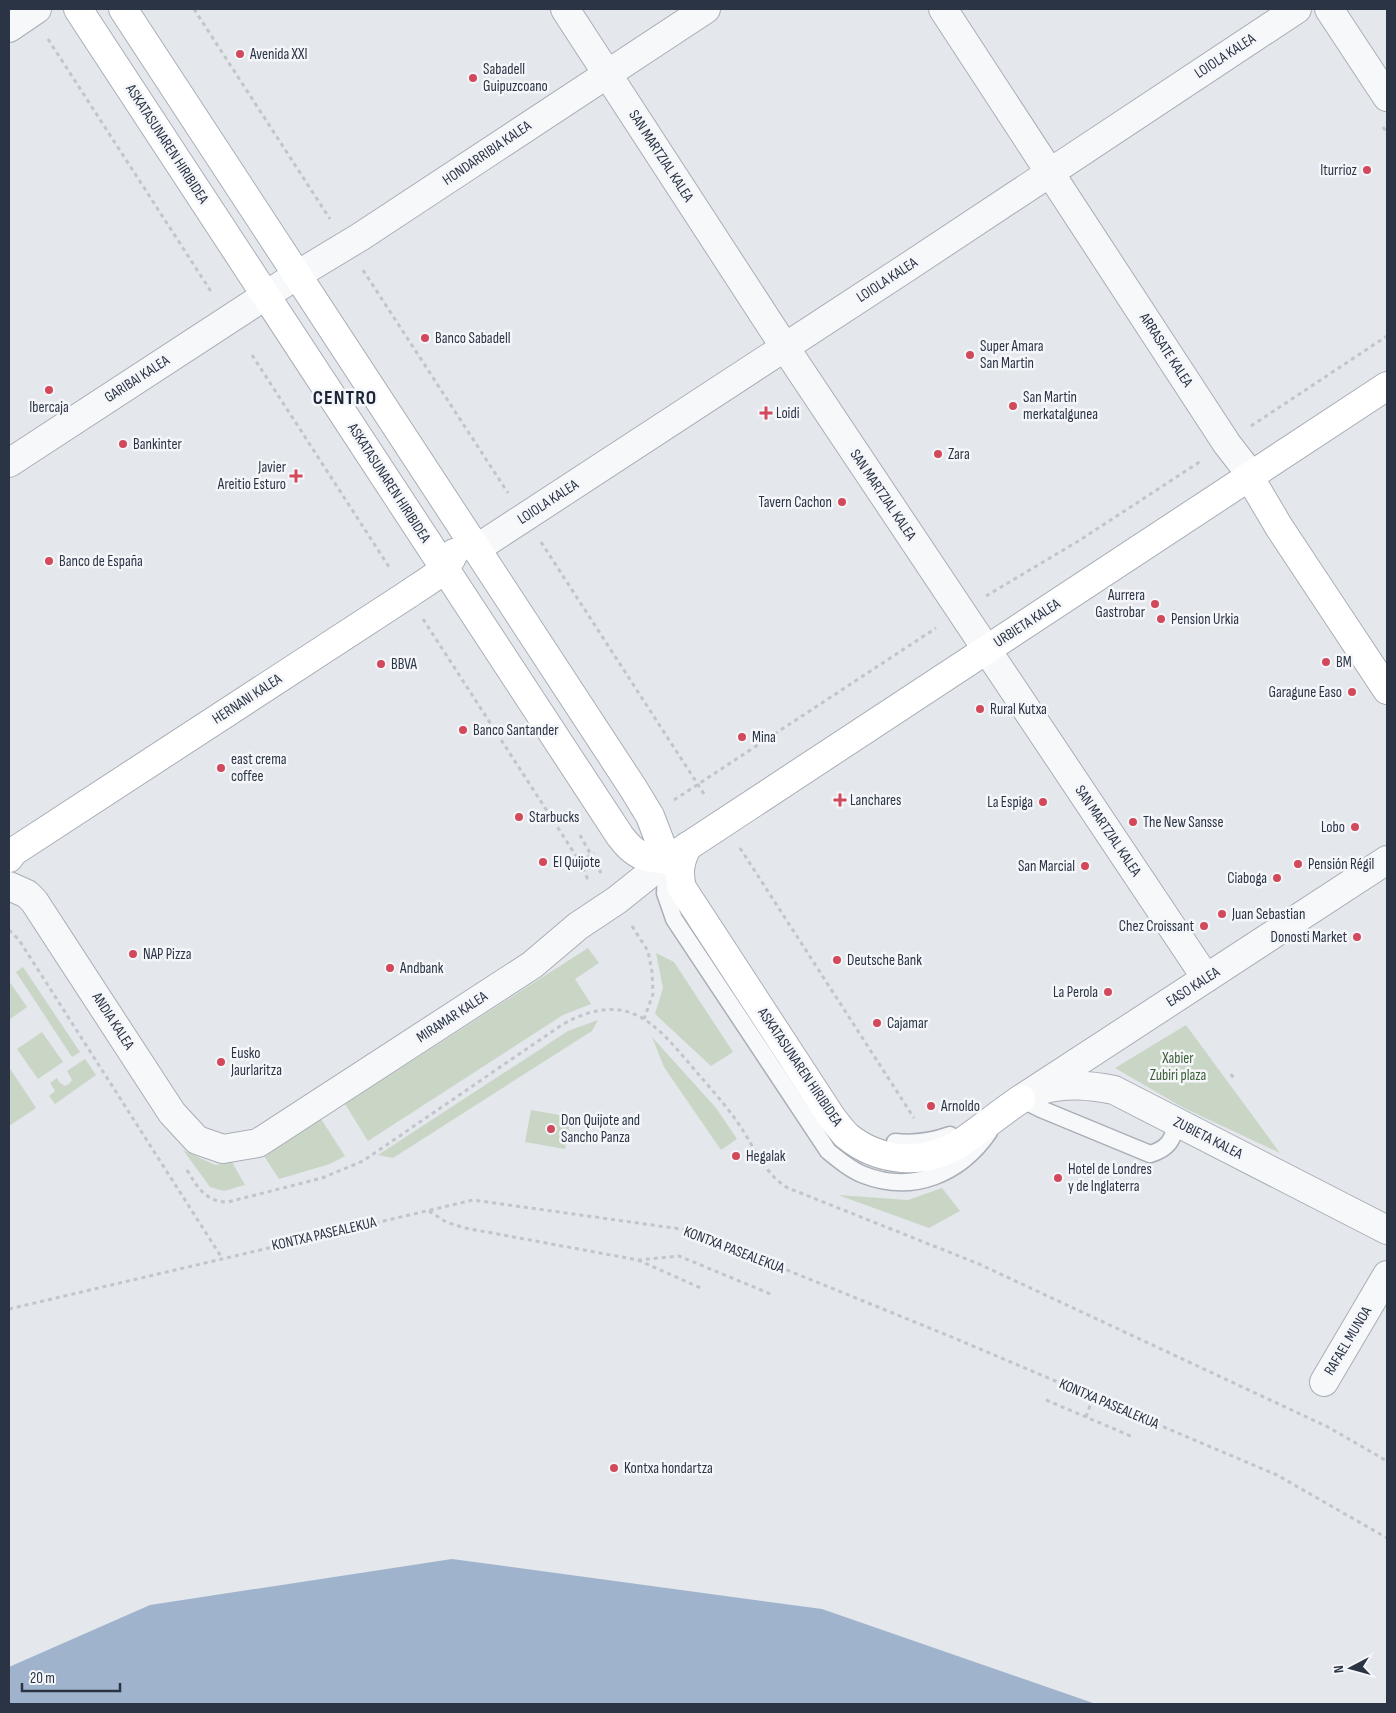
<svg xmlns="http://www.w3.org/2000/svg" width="1396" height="1713" viewBox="0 0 1396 1713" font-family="'Sofia Sans Condensed',sans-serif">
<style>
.green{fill:#c9d6c5}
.water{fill:#9fb4cc}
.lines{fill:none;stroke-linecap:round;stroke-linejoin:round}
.lane-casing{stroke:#a9aeb7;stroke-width:19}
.street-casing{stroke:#a9aeb7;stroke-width:30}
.secondary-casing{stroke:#a9aeb7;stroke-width:30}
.path{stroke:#c2c5cb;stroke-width:3;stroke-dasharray:4 4;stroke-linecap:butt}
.lane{stroke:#f7f8fa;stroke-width:16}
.street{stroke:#f7f8fa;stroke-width:28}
.secondary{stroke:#fff;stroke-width:28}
.poi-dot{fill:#d1495b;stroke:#f4f6f9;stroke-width:2}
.labels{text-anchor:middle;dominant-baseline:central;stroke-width:5;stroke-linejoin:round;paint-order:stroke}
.poi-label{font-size:15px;fill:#2b3445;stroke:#f4f6f9;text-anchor:start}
.street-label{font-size:15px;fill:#2b3445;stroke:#f4f6f9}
.park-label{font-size:15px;fill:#3f6138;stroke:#f4f6f9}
.district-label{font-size:20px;font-weight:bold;letter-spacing:1px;fill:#1d2536;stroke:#f4f6f9}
</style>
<rect width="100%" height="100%" fill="#e4e7ec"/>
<g class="green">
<polygon points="588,948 599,963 575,979 591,1004 563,1015 368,1141 345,1104"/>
<polygon points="656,953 674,962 733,1052 711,1066 655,1014 663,988"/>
<polygon points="23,967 80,1052 72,1057 16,972"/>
<polygon points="9,981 27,1007 9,1020"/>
<polygon points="598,1020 592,1031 393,1158 378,1155 568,1031"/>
<polygon points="1186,1025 1280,1153 1184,1108 1115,1068"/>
<polygon points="42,1032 63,1062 38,1079 17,1049"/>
<polygon points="652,1037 716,1108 737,1139 721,1150 664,1067"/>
<polygon points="85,1059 96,1075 55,1104 49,1096 55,1091 50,1083 57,1078 60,1083 65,1086 69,1084 72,1080 67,1071"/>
<polygon points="9,1067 36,1108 9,1126"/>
<polygon points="531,1110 571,1117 565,1149 525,1142"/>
<polygon points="321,1119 345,1156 330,1164 279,1179 264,1156"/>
<polygon points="183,1150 215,1165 232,1162 245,1185 224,1191 210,1187"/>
<polygon points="942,1188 960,1211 929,1228 838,1195 908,1200"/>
</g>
<polygon class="water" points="452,1559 822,1609 1096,1704 9,1704 9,1667 150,1605"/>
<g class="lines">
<defs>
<g id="lane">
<path d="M667 860 665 893 674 919 828 1151C839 1160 851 1170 864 1175 913 1194 960 1174 989 1132"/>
<path d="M1021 1099 1041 1109 1150 1154C1168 1149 1173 1140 1177 1122"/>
<path d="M895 1142C915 1144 931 1142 950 1135"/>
</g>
<g id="street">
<polyline points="565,9 784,346 1206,978"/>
<polyline points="943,9 1227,444 1251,475"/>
<polyline points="1329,9 1387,97"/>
<polyline points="9,28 37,9"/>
<polyline points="9,463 297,275 360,237 706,9"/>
<polyline points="476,549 906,268 1297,9"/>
<polyline points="9,886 27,894 34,901 172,1113 197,1140 223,1149 258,1143 532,965 578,926 617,900 667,860"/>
<path d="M1041 1090C1066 1083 1089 1085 1114 1090L1387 1230"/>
<polyline points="1021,1099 1387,860"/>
<polyline points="1324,1382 1387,1275"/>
</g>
<g id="secondary">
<path d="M78 9 620 836C634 855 643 858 667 860"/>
<polyline points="123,9 633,788 650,816 667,860"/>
<polyline points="1251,475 1256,488 1279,527 1387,690"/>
<path d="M688 846C680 860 678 872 682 888L832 1118C837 1124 842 1131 847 1136 879 1162 923 1166 959 1144 980 1130 1000 1113 1021 1099"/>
<path d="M9 858 13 852 407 595C424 583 446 573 454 553"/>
<polyline points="667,860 1387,386"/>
</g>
</defs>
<use href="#lane" class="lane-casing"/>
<use href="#street" class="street-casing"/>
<use href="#secondary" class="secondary-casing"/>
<g class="path">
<polyline points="194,9 330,219"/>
<polyline points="48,39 212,293"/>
<polyline points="1383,127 1387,133"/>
<polyline points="363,270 508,493"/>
<polyline points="252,355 391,570"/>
<polyline points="1251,426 1387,336"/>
<polyline points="541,542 706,797"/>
<polyline points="986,596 1080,540 1201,461"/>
<polyline points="423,619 580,862 589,882"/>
<polyline points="674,800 936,628"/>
<polyline points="580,835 601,873"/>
<polyline points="740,848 914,1118"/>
<polyline points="580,862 594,853"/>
<polyline points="632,926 648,951 652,972 653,994 644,1019"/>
<polyline points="9,930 19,940 222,1258"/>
<polyline points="1231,1074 1234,1079"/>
<path d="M187 1170C198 1188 206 1202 228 1202L322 1178 363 1161 563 1024C628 989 654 1022 694 1069 710 1088 728 1107 742 1129 756 1151 765 1174 788 1188L979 1264 1328 1427 1387 1461"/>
<polyline points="429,1211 446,1222 465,1228 638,1260 679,1256 773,1295"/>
<polyline points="638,1260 703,1289"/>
<polyline points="9,1309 473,1200 688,1230 947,1335 1277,1475 1387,1538"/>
<polyline points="1046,1400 1133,1437"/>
<polyline points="1086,1417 1093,1397"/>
</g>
<use href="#lane" class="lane"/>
<use href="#street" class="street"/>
<use href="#secondary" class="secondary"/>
</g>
<g class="poi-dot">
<circle cx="240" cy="54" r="5"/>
<circle cx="473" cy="78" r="5"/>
<circle cx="1367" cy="170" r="5"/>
<circle cx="425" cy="338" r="5"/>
<circle cx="970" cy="355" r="5"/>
<circle cx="49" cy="390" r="5"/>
<circle cx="1013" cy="406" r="5"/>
<path d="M763.5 405.5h5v5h5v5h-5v5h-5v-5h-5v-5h5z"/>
<circle cx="123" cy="444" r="5"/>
<circle cx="938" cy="454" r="5"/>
<path d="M293.5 468.5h5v5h5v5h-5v5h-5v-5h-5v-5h5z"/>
<circle cx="842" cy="502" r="5"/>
<circle cx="49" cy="561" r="5"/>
<circle cx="1155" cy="604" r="5"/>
<circle cx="1161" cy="619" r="5"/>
<circle cx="1326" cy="662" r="5"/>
<circle cx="381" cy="664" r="5"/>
<circle cx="1352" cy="692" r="5"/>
<circle cx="980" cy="709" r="5"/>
<circle cx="463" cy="730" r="5"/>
<circle cx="742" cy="737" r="5"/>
<circle cx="221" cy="768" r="5"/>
<path d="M837.5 792.5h5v5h5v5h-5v5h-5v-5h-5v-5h5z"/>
<circle cx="1043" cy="802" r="5"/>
<circle cx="519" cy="817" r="5"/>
<circle cx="1133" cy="822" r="5"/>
<circle cx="1355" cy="827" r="5"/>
<circle cx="543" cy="862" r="5"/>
<circle cx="1298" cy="864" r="5"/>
<circle cx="1085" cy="866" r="5"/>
<circle cx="1277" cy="878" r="5"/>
<circle cx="1222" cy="914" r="5"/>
<circle cx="1204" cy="926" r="5"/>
<circle cx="1357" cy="937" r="5"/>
<circle cx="133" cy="954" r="5"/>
<circle cx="837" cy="960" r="5"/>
<circle cx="390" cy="968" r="5"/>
<circle cx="1108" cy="992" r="5"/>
<circle cx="877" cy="1023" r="5"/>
<circle cx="221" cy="1062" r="5"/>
<circle cx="931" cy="1106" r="5"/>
<circle cx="551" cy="1129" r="5"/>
<circle cx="736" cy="1156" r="5"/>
<circle cx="1058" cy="1178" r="5"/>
<circle cx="614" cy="1468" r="5"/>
</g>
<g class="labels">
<g class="poi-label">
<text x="250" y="54">Avenida XXI</text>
<text x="483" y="69">Sabadell<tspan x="483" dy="17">Guipuzcoano</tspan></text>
<text x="1357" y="170" text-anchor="end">Iturrioz</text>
<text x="435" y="338">Banco Sabadell</text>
<text x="980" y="346">Super Amara<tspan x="980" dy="17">San Martin</tspan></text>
<text x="1023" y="397">San Martin<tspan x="1023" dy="17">merkatalgunea</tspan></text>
<text x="49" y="407" text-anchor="middle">Ibercaja</text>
<text x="776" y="413">Loidi</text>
<text x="133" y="444">Bankinter</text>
<text x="948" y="454">Zara</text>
<text x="286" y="467" text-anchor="end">Javier<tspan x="286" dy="17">Areitio Esturo</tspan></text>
<text x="832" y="502" text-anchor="end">Tavern Cachon</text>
<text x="59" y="561">Banco de España</text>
<text x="1145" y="595" text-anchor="end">Aurrera<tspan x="1145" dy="17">Gastrobar</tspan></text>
<text x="1171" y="619">Pension Urkia</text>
<text x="1336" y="662">BM</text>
<text x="391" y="664">BBVA</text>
<text x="1342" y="692" text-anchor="end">Garagune Easo</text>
<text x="990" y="709">Rural Kutxa</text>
<text x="473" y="730">Banco Santander</text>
<text x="752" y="737">Mina</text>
<text x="231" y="759">east crema<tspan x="231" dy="17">coffee</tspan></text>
<text x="850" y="800">Lanchares</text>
<text x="1033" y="802" text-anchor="end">La Espiga</text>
<text x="529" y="817">Starbucks</text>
<text x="1143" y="822">The New Sansse</text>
<text x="1345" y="827" text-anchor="end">Lobo</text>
<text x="553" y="862">El Quijote</text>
<text x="1308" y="864">Pensión Régil</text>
<text x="1075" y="866" text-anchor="end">San Marcial</text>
<text x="1267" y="878" text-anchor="end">Ciaboga</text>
<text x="1232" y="914">Juan Sebastian</text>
<text x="1194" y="926" text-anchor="end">Chez Croissant</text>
<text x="1347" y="937" text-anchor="end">Donosti Market</text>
<text x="143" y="954">NAP Pizza</text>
<text x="847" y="960">Deutsche Bank</text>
<text x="400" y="968">Andbank</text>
<text x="1098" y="992" text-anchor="end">La Perola</text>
<text x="887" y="1023">Cajamar</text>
<text x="231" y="1053">Eusko<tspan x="231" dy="17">Jaurlaritza</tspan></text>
<text x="941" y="1106">Arnoldo</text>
<text x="561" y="1120">Don Quijote and<tspan x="561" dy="17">Sancho Panza</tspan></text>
<text x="746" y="1156">Hegalak</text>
<text x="1068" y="1169">Hotel de Londres<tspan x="1068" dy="17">y de Inglaterra</tspan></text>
<text x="624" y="1468">Kontxa hondartza</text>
</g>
<g class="street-label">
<text transform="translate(1225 56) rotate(-33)">LOIOLA KALEA</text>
<text transform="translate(167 144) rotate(57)">ASKATASUNAREN HIRIBIDEA</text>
<text transform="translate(487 153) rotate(-34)">HONDARRIBIA KALEA</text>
<text transform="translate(661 156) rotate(57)">SAN MARTZIAL KALEA</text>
<text transform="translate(887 280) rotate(-33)">LOIOLA KALEA</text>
<text transform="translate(1166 350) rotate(57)">ARRASATE KALEA</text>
<text transform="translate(137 379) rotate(-33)">GARIBAI KALEA</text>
<text transform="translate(389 483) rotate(57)">ASKATASUNAREN HIRIBIDEA</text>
<text transform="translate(883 495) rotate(56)">SAN MARTZIAL KALEA</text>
<text transform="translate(548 502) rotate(-33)">LOIOLA KALEA</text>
<text transform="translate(1027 623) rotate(-33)">URBIETA KALEA</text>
<text transform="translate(247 699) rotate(-33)">HERNANI KALEA</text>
<text transform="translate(1108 831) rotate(56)">SAN MARTZIAL KALEA</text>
<text transform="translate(1193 987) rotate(-33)">EASO KALEA</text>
<text transform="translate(452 1017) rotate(-33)">MIRAMAR KALEA</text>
<text transform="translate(113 1021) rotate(57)">ANDIA KALEA</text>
<text transform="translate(800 1067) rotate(56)">ASKATASUNAREN HIRIBIDEA</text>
<text transform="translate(1208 1138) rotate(27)">ZUBIETA KALEA</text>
<text transform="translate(324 1234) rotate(-13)">KONTXA PASEALEKUA</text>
<text transform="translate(734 1250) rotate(21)">KONTXA PASEALEKUA</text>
<text transform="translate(1348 1341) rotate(-59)">RAFAEL MUNOA</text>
<text transform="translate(1109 1404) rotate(23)">KONTXA PASEALEKUA</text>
</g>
<g class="park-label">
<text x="1178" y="1058">Xabier<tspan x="1178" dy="17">Zubiri plaza</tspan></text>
</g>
<g class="district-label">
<text x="345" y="398">CENTRO</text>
</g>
</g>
<rect width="1396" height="1713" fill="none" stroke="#2b3445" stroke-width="20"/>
<g transform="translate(1351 1668) rotate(264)" stroke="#f4f6f9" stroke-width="4" paint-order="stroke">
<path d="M0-4L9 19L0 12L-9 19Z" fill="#2b3445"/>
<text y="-8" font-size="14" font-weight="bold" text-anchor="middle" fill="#2b3445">N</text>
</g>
<path d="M22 1683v8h98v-8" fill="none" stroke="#2b3445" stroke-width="2.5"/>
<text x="30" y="1683" font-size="15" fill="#2b3445" stroke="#f4f6f9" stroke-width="4" paint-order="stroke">20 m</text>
</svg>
